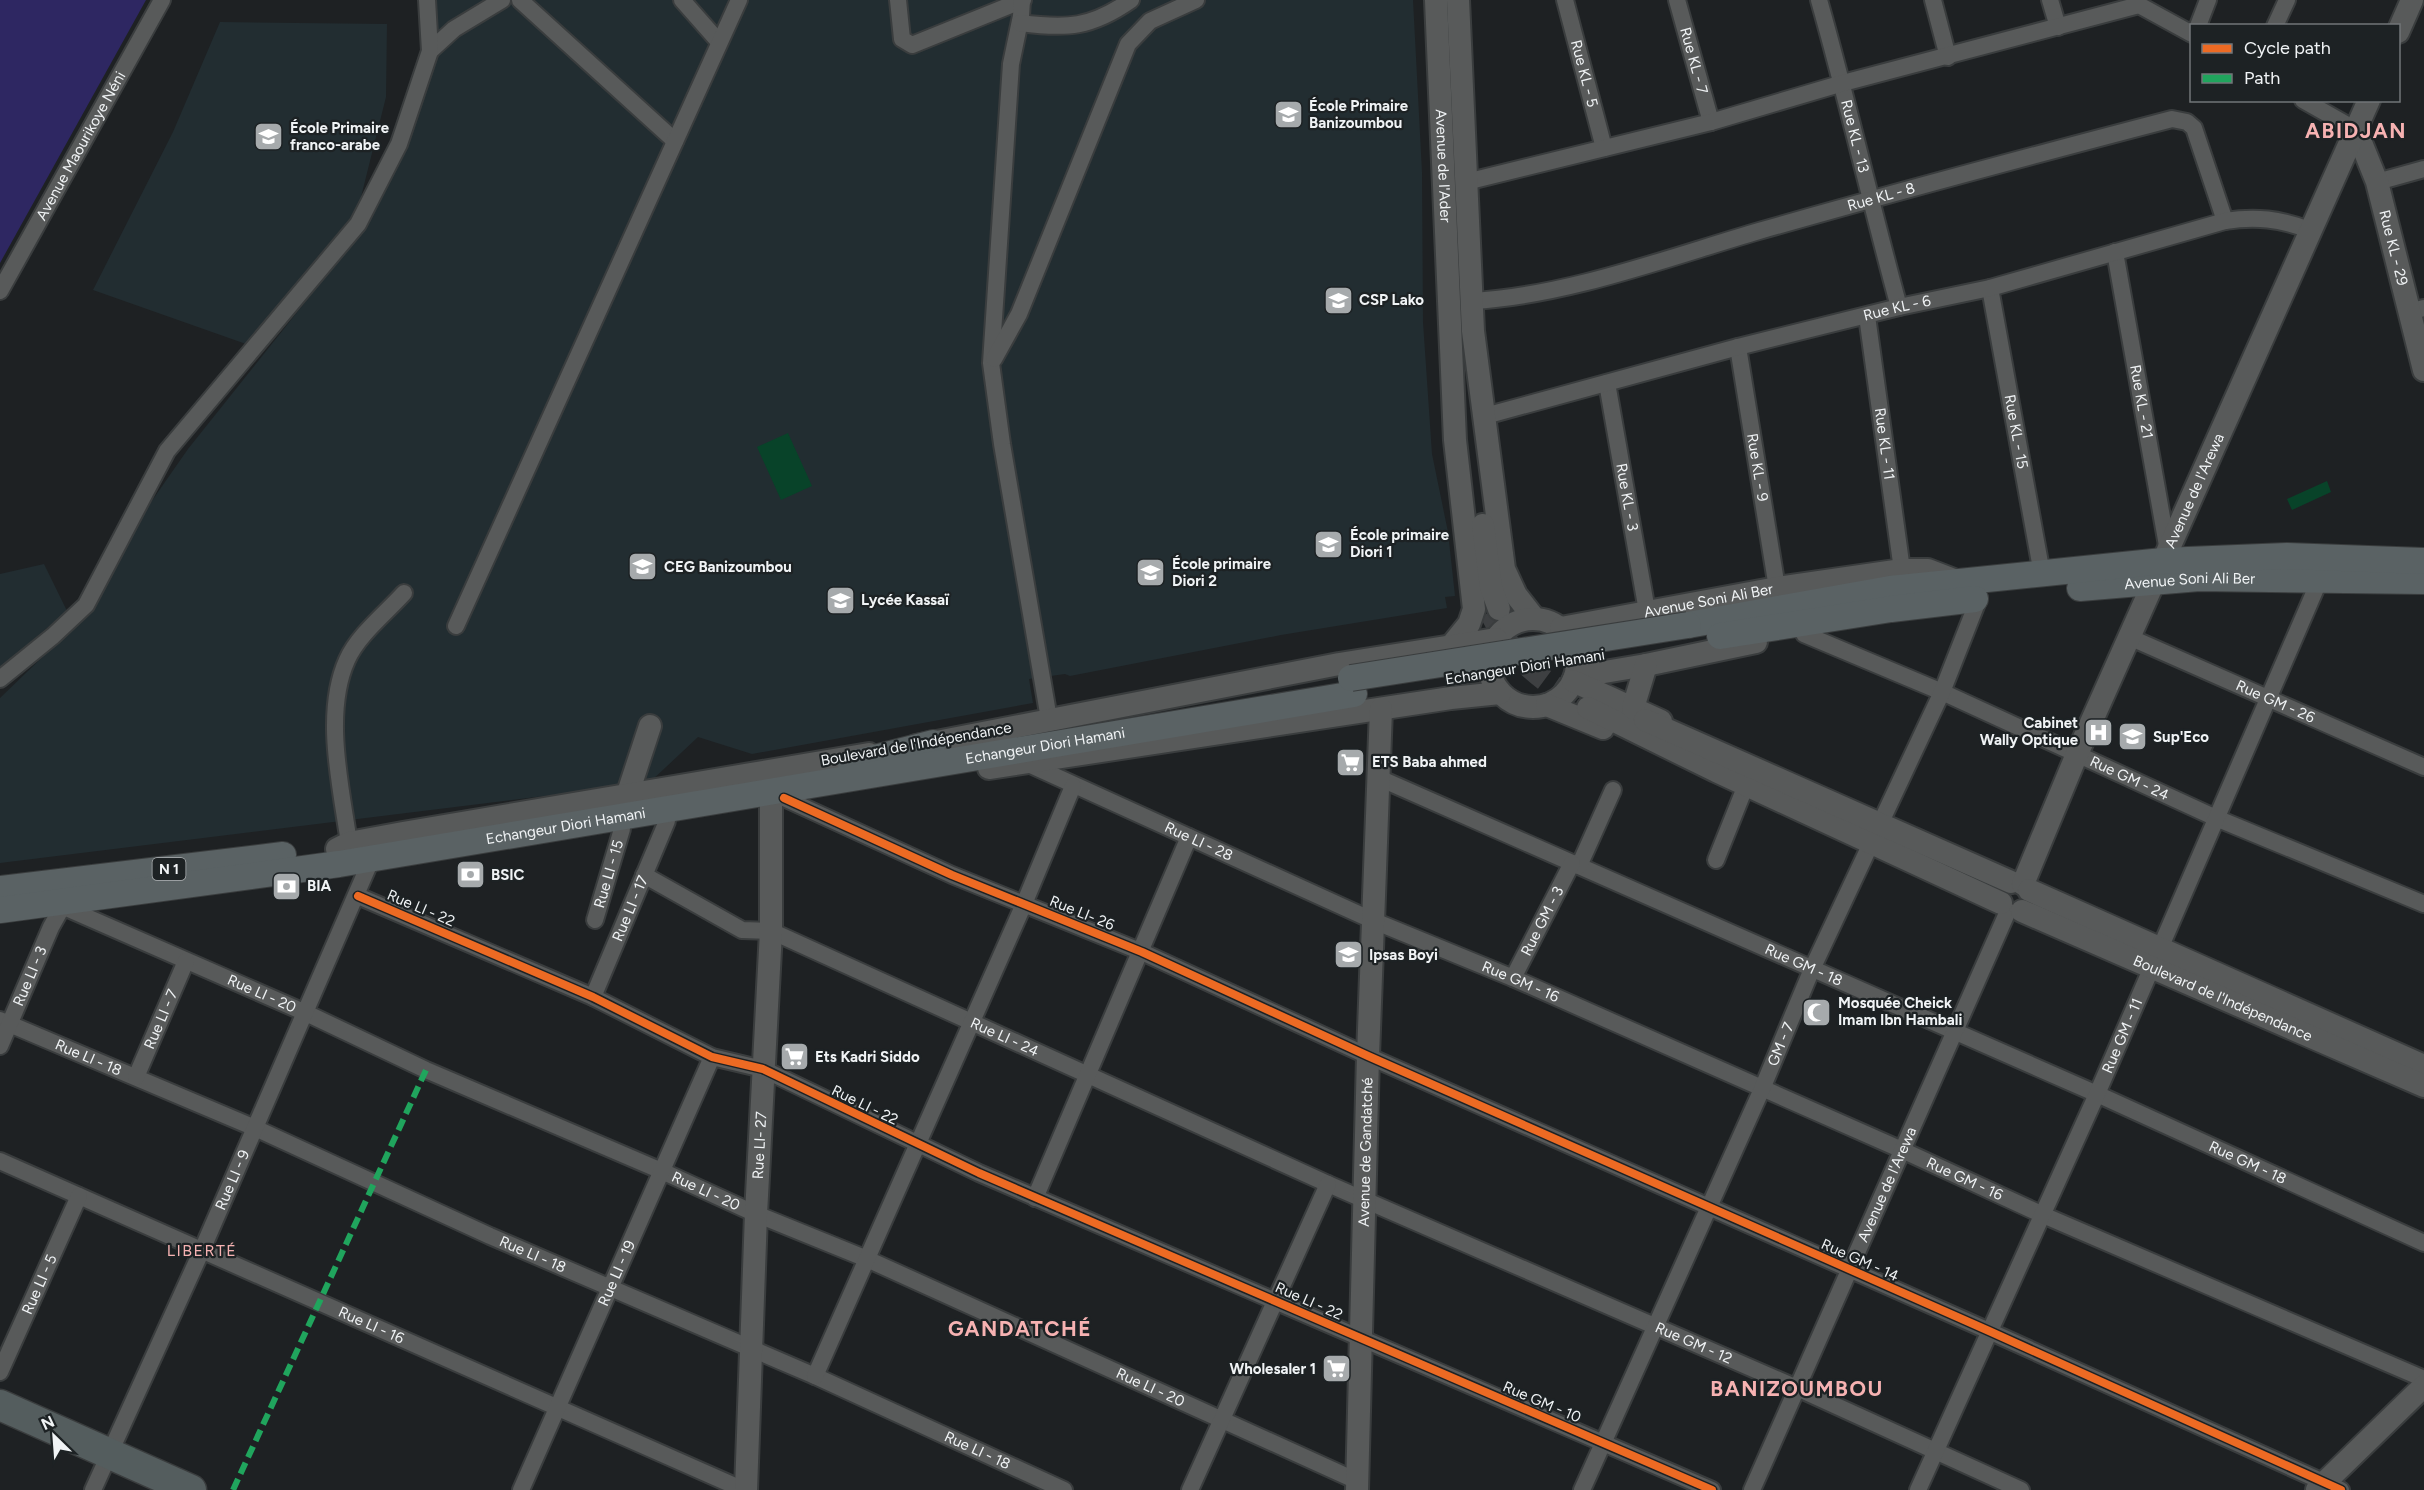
<svg xmlns="http://www.w3.org/2000/svg" width="2424" height="1490" viewBox="0 0 2424 1490" font-family="Figtree,sans-serif">
<style>
.built{fill:#222d31}
.green{fill:#084329}
.water{fill:#2e2762}
.lines{fill:none;stroke-linecap:round;stroke-linejoin:round}
.secondary-tunnel{stroke:#3e4042;stroke-width:22;stroke-dasharray:22 11;stroke-linecap:butt}
.street-casing{stroke:#3a3d3e;stroke-width:20}
.secondary-casing{stroke:#3a3d3e;stroke-width:26}
.primary-casing{stroke:#3a3d3e;stroke-width:28}
.highway-casing{stroke:#3a3d3e;stroke-width:33}
.street{stroke:#585a5a;stroke-width:16}
.secondary{stroke:#585a5a;stroke-width:22}
.primary{stroke:#5a6264;stroke-width:26}
.highway{stroke:#545d5e;stroke-width:30}
.primary-bridge-casing{stroke:#3a3d3e;stroke-width:28;stroke-linecap:butt}
.primary-bridge{stroke:#5a6264;stroke-width:26}
.quiet{stroke:#20a55d;stroke-width:6;stroke-dasharray:12 6;stroke-linecap:butt}
.cycleway-casing{stroke:#1d2224;stroke-width:11}
.cycleway{stroke:#ed6a23;stroke-width:8}
.labels{text-anchor:middle;dominant-baseline:central;stroke-width:4.5;stroke-linejoin:round;paint-order:stroke}
.shield{fill:#1d2224;stroke:#b1b4b6;stroke-width:1.5}
.shield-label{font-size:14px;font-weight:bold;fill:#f0f3f5}
.street-label{font-size:15px;fill:#f0f3f5;stroke:#1d2224}
.poi-label{font-size:15px;font-weight:bold;fill:#f0f3f5;stroke:#1d2224;text-anchor:start}
.neighbourhood-label{font-size:16px;letter-spacing:1.5px;fill:#f6b2b2;stroke:#1d2224}
.district-label{font-size:21px;font-weight:bold;letter-spacing:1.5px;fill:#f6b2b2;stroke:#1d2224}
</style>
<rect width="100%" height="100%" fill="#1e2123"/>
<g class="built">
<polygon points="431,0 1413,0 1422,172 1423,322 1432,454 1448,532 1455,596 1445,597 1447,608 1281,635 1070,676 1065,674 1029,679 1033,703 752,754 698,737 649,783 0,863 0,698 87,614 135,525 188,449 369,222 412,131"/>
<polygon points="220,22 387,24 386,97 358,209 246,344 93,290 173,132"/>
<polygon points="44,564 67,611 0,668 0,574"/>
</g>
<g class="green">
<polygon points="788,433 812,486 781,500 757,447"/>
<polygon points="2327,481 2331,492 2292,510 2287,499"/>
</g>
<polygon class="water" points="0,0 146,0 0,263"/>
<g class="lines">
<path class="secondary-tunnel" d="M1490 612C1517 665 1539 678 1588 708"/>
<defs>
<g id="street">
<polyline points="520,0 675,141"/>
<polyline points="682,0 719,42"/>
<polyline points="898,0 902,39 912,45 1023,0"/>
<polyline points="1022,0 1021,16 1011,64 991,363 1002,444 1049,719"/>
<path id="s1" d="M1565 0 1604 148"/>
<path id="s2" d="M1677 0 1711 122"/>
<path id="s3" d="M1819 0C1848 102 1871 205 1899 307"/>
<polyline points="1933,0 1948,57"/>
<polyline points="2050,0 2058,27"/>
<path d="M1020 23C1067 29 1091 28 1131 0"/>
<polyline points="2198,26 2208,0"/>
<polyline points="2275,26 2287,0"/>
<polyline points="430,51 454,29 502,0"/>
<polyline points="2303,100 2356,130"/>
<polyline points="1466,182 1711,122 1843,83 2139,5 2192,34"/>
<polyline points="2377,182 2424,169"/>
<path id="s4" d="M2115 252 2168 551"/>
<path id="s5" d="M1990 288 2042 574"/>
<path id="s6" d="M0 291 162 0"/>
<path id="s7" d="M1472 301C1566 296 1667 258 1759 231 1896 192 2034 155 2172 119L2187 122 2194 128 2225 221"/>
<polyline points="2409,312 2424,308"/>
<path id="s8" d="M1867 316 1902 570"/>
<path id="s9" d="M1738 347 1777 588"/>
<polyline points="994,359 1019,314 1128,44 1150,21 1196,0"/>
<path id="s10" d="M1607 383 1647 611"/>
<path id="s11" d="M1485 416 1738 347 1899 307 1990 288 2225 221C2256 216 2280 219 2309 230"/>
<polyline points="456,626 739,0"/>
<path id="s12" d="M1804 634 1942 692 2216 818 2424 904"/>
<path id="s13" d="M2129 637 2424 767"/>
<polyline points="0,679 53,636 86,605 167,451 358,224 399,144 430,51 427,0"/>
<path id="s14" d="M1024 762 1374 921 1513 978 1902 1150 2043 1215 2424 1379"/>
<path id="s15" d="M1379 778 2097 1094 2424 1243"/>
<polyline points="784,798 952,875 1142,952 1368,1056 1989,1331 2341,1490"/>
<path d="M349 843C341 787 323 713 347 660 358 635 386 613 404 593"/>
<polyline points="1716,860 1746,785"/>
<polyline points="1579,866 1613,790"/>
<path id="s16" d="M644 875 742 930 771 931 1328 1184 1797 1388 2021 1490"/>
<polyline points="358,896 593,997 712,1057 763,1069 979,1173 1712,1490"/>
<path id="s17" d="M64 907 306 1013 426 1070 664 1172 756 1214 867 1259 1357 1481"/>
<path id="s18" d="M595 920 622 829"/>
<path id="s19" d="M1513 978 1572 863"/>
<path id="s20" d="M593 997 667 821"/>
<path id="s21" d="M0 1020 255 1128 490 1236 815 1376 1064 1490"/>
<path id="s22" d="M0 1046 51 927 60 911 73 901"/>
<path id="s23" d="M136 1077 186 961"/>
<path id="s24" d="M0 1161 744 1490"/>
<polyline points="1035,1198 1189,837"/>
<path id="s25" d="M0 1372 79 1196"/>
<polyline points="815,1376 1024,904 1073,786"/>
<path id="s26" d="M93 1490 202 1250 368 867"/>
<path id="s27" d="M521 1490 712 1057"/>
<polyline points="1190,1490 1328,1184"/>
<path id="s28" d="M1582 1490 1762 1089 1812 969 1942 692 1979 598"/>
<path id="s29" d="M1752 1490 2008 911"/>
<path id="s30" d="M1918 1490 2097 1094 2320 579"/>
</g>
<g id="secondary">
<path id="s31" d="M1436 0 1455 440 1474 609 1469 624 1452 645"/>
<polyline points="1458,0 1473,331 1504,569 1516,595 1534,618"/>
<polyline points="2398,32 2412,0"/>
<path id="s32" d="M2356 130 2377 182 2424 370"/>
<polyline points="1483,525 1491,587 1499,609"/>
<circle cx="1533" cy="663" r="44"/>
<path id="s33" d="M1561 628 1777 588 1902 570H1928L1959 582"/>
<polyline points="1575,677 1646,665 1756,642"/>
<polyline points="1573,681 1661,721"/>
<polyline points="1547,705 1603,728"/>
<polyline points="1588,708 1716,771 2001,903"/>
<polyline points="1633,708 1646,665"/>
<polyline points="1645,720 2011,882"/>
<polyline points="916,746 1339,664 1496,639"/>
<polyline points="989,768 1451,698 1500,693"/>
<polyline points="628,793 650,726"/>
<polyline points="337,849 349,843 403,833 869,754"/>
<path id="s34" d="M2023 884 2077 754 2369 100"/>
<polyline points="2029,890 2424,1066"/>
<path id="s35" d="M2022 911 2424 1086"/>
<path id="s36" d="M746 1490 756 1214 771 931V801"/>
<path id="s37" d="M1357 1490 1368 1056 1381 709"/>
<polyline points="2317,1490 2424,1386"/>
</g>
<g id="primary">
<path id="s38" d="M2080 588 2199 578 2424 581"/>
<polyline points="1688,625 1890,589 2163,561 2287,556 2424,561"/>
<polyline points="1720,636 1891,609 1975,599"/>
<polyline points="851,764 933,743"/>
<polyline points="0,889 283,855"/>
<path id="s39" d="M0 910 339 864 1354 694"/>
</g>
<polyline id="highway" points="0,1405 191,1490"/>
</defs>
<use href="#street" class="street-casing"/>
<use href="#secondary" class="secondary-casing"/>
<use href="#primary" class="primary-casing"/>
<use href="#highway" class="highway-casing"/>
<use href="#street" class="street"/>
<use href="#secondary" class="secondary"/>
<use href="#primary" class="primary"/>
<use href="#highway" class="highway"/>
<defs>
<polyline id="primary-bridge" points="1351,678 1688,625"/>
</defs>
<use href="#primary-bridge" class="primary-bridge-casing"/>
<use href="#primary-bridge" class="primary-bridge"/>
<polyline class="quiet" points="233,1490 426,1070"/>
<defs>
<g id="cycleway">
<polyline points="784,798 952,875 1142,952 1368,1056 1989,1331 2341,1490"/>
<polyline points="358,896 593,997 712,1057 763,1069 979,1173 1712,1490"/>
</g>
</defs>
<use href="#cycleway" class="cycleway-casing"/>
<use href="#cycleway" class="cycleway"/>
</g>
<defs>
<symbol id="school-square" viewBox="-11 -11 22 22"><rect x="-9" y="-9" width="18" height="18" rx="4" fill="#a6aaac" stroke="#1d2224"/><path d="M0-5L7-2L0 1L-7-2ZM-4 1L0 2.5L4 1V4Q0 6-4 4Z" fill="#fff"/></symbol>
<symbol id="hospital-square" viewBox="-11 -11 22 22"><rect x="-9" y="-9" width="18" height="18" rx="4" fill="#a6aaac" stroke="#1d2224"/><path d="M-5-5h3v3.5h4V-5h3V5h-3V1.5h-4V5h-3Z" fill="#fff"/></symbol>
<symbol id="university-square" viewBox="-11 -11 22 22"><rect x="-9" y="-9" width="18" height="18" rx="4" fill="#a6aaac" stroke="#1d2224"/><path d="M0-5L7-2L0 1L-7-2ZM-4 1L0 2.5L4 1V4Q0 6-4 4Z" fill="#fff"/></symbol>
<symbol id="supermarket-square" viewBox="-11 -11 22 22"><rect x="-9" y="-9" width="18" height="18" rx="4" fill="#a6aaac" stroke="#1d2224"/><path d="M-6-5.5h2.5l.6 2H6L4.5 2H-2.5L-4.4-4H-6ZM-1.5 3.2a1.3 1.3 0 1 0 .1 0ZM3 3.2a1.3 1.3 0 1 0 .1 0Z" fill="#fff"/></symbol>
<symbol id="bank-square" viewBox="-11 -11 22 22"><rect x="-9" y="-9" width="18" height="18" rx="4" fill="#a6aaac" stroke="#1d2224"/><path d="M-6-4H6V4H-6ZM0-2.3a2.3 2.3 0 1 0 0 4.6a2.3 2.3 0 1 0 0-4.6Z" fill="#fff"/></symbol>
<symbol id="mosque-square" viewBox="-11 -11 22 22"><rect x="-9" y="-9" width="18" height="18" rx="4" fill="#a6aaac" stroke="#1d2224"/><path d="M3.5-4.9A6 6 0 1 0 3.5 4.9A5 5 0 1 1 3.5-4.9Z" fill="#fff"/></symbol>
</defs>
<g fill-rule="evenodd">
<use href="#school-square" x="1272" y="98" width="33" height="33"/>
<use href="#school-square" x="252" y="120" width="33" height="33"/>
<use href="#school-square" x="1322" y="284" width="33" height="33"/>
<use href="#school-square" x="1312" y="528" width="33" height="33"/>
<use href="#school-square" x="626" y="550" width="33" height="33"/>
<use href="#school-square" x="1134" y="556" width="33" height="33"/>
<use href="#school-square" x="824" y="584" width="33" height="33"/>
<use href="#hospital-square" x="2082" y="716" width="33" height="33"/>
<use href="#university-square" x="2116" y="720" width="33" height="33"/>
<use href="#supermarket-square" x="1334" y="746" width="33" height="33"/>
<use href="#bank-square" x="454" y="858" width="33" height="33"/>
<use href="#bank-square" x="270" y="870" width="33" height="33"/>
<use href="#university-square" x="1332" y="938" width="33" height="33"/>
<use href="#mosque-square" x="1800" y="996" width="33" height="33"/>
<use href="#supermarket-square" x="778" y="1040" width="33" height="33"/>
<use href="#supermarket-square" x="1320" y="1352" width="33" height="33"/>
</g>
<g class="labels">
<rect class="shield" x="152.5" y="858" width="33" height="22" rx="4.5"/>
<g class="shield-label">
<text x="169" y="869">N 1</text>
</g>
<g class="street-label">
<text stroke="none"><textPath href="#s2" startOffset="63">Rue KL - 7</textPath></text>
<text stroke="none"><textPath href="#s1" startOffset="76">Rue KL - 5</textPath></text>
<text stroke="none"><textPath href="#s3" startOffset="141">Rue KL - 13</textPath></text>
<text stroke="none"><textPath href="#s6" startOffset="166">Avenue Maourikoye Néni</textPath></text>
<text stroke="none"><textPath href="#s31" startOffset="166">Avenue de l'Ader</textPath></text>
<text stroke="none"><textPath href="#s7" startOffset="423">Rue KL - 8</textPath></text>
<text stroke="none"><textPath href="#s32" startOffset="124">Rue KL - 29</textPath></text>
<text stroke="none"><textPath href="#s11" startOffset="426">Rue KL - 6</textPath></text>
<text stroke="none"><textPath href="#s4" startOffset="152">Rue KL - 21</textPath></text>
<text stroke="none"><textPath href="#s5" startOffset="146">Rue KL - 15</textPath></text>
<text stroke="none"><textPath href="#s8" startOffset="129">Rue KL - 11</textPath></text>
<text stroke="none"><textPath href="#s9" startOffset="122">Rue KL - 9</textPath></text>
<text stroke="none"><textPath href="#s34" startOffset="429">Avenue de l'Arewa</textPath></text>
<text stroke="none"><textPath href="#s10" startOffset="116">Rue KL - 3</textPath></text>
<text stroke="none"><textPath href="#s38" startOffset="110">Avenue Soni Ali Ber</textPath></text>
<text stroke="none"><textPath href="#s33" startOffset="150">Avenue Soni Ali Ber</textPath></text>
<text transform="translate(1525 667) rotate(-9)">Echangeur Diori Hamani</text>
<text stroke="none"><textPath href="#s13" startOffset="160">Rue GM - 26</textPath></text>
<text transform="translate(916 744) rotate(-10)">Boulevard de l'Indépendance</text>
<text stroke="none"><textPath href="#s39" startOffset="1058">Echangeur Diori Hamani</textPath></text>
<text stroke="none"><textPath href="#s12" startOffset="356">Rue GM - 24</textPath></text>
<text stroke="none"><textPath href="#s39" startOffset="572">Echangeur Diori Hamani</textPath></text>
<text stroke="none"><textPath href="#s14" startOffset="192">Rue LI - 28</textPath></text>
<text stroke="none"><textPath href="#s18" startOffset="48">Rue LI - 15</textPath></text>
<text transform="translate(421 908) rotate(23)">Rue LI - 22</text>
<text stroke="none"><textPath href="#s20" startOffset="96">Rue LI - 17</textPath></text>
<text transform="translate(1082 913) rotate(22)">Rue LI- 26</text>
<text stroke="none"><textPath href="#s19" startOffset="64">Rue GM - 3</textPath></text>
<text stroke="none"><textPath href="#s15" startOffset="464">Rue GM - 18</textPath></text>
<text stroke="none"><textPath href="#s22" startOffset="76">Rue LI - 3</textPath></text>
<text stroke="none"><textPath href="#s14" startOffset="543">Rue GM - 16</textPath></text>
<text stroke="none"><textPath href="#s17" startOffset="216">Rue LI - 20</textPath></text>
<text stroke="none"><textPath href="#s35" startOffset="219">Boulevard de l'Indépendance</textPath></text>
<text stroke="none"><textPath href="#s23" startOffset="63">Rue LI - 7</textPath></text>
<text stroke="none"><textPath href="#s30" startOffset="498">Rue GM - 11</textPath></text>
<text stroke="none"><textPath href="#s16" startOffset="398">Rue LI - 24</textPath></text>
<text stroke="none"><textPath href="#s28" startOffset="488">GM - 7</textPath></text>
<text stroke="none"><textPath href="#s21" startOffset="96">Rue LI - 18</textPath></text>
<text transform="translate(865 1105) rotate(26)">Rue LI - 22</text>
<text stroke="none"><textPath href="#s36" startOffset="345">Rue LI- 27</textPath></text>
<text stroke="none"><textPath href="#s37" startOffset="338">Avenue de Gandatché</textPath></text>
<text stroke="none"><textPath href="#s15" startOffset="950">Rue GM - 18</textPath></text>
<text stroke="none"><textPath href="#s14" startOffset="1029">Rue GM - 16</textPath></text>
<text stroke="none"><textPath href="#s26" startOffset="340">Rue LI - 9</textPath></text>
<text stroke="none"><textPath href="#s29" startOffset="334">Avenue de l'Arewa</textPath></text>
<text stroke="none"><textPath href="#s17" startOffset="702">Rue LI - 20</textPath></text>
<text stroke="none"><textPath href="#s21" startOffset="582">Rue LI - 18</textPath></text>
<text transform="translate(1860 1260) rotate(24)">Rue GM - 14</text>
<text stroke="none"><textPath href="#s27" startOffset="237">Rue LI - 19</textPath></text>
<text stroke="none"><textPath href="#s25" startOffset="96">Rue LI - 5</textPath></text>
<text transform="translate(1309 1301) rotate(24)">Rue LI - 22</text>
<text stroke="none"><textPath href="#s24" startOffset="406">Rue LI - 16</textPath></text>
<text stroke="none"><textPath href="#s16" startOffset="1152">Rue GM - 12</textPath></text>
<text stroke="none"><textPath href="#s17" startOffset="1188">Rue LI - 20</textPath></text>
<text transform="translate(1542 1402) rotate(23)">Rue GM - 10</text>
<text stroke="none"><textPath href="#s21" startOffset="1068">Rue LI - 18</textPath></text>
</g>
<g class="poi-label">
<text x="1309" y="106">École Primaire<tspan x="1309" dy="17">Banizoumbou</tspan></text>
<text x="290" y="128">École Primaire<tspan x="290" dy="17">franco-arabe</tspan></text>
<text x="1359" y="300">CSP Lako</text>
<text x="1350" y="535">École primaire<tspan x="1350" dy="17">Diori 1</tspan></text>
<text x="1172" y="564">École primaire<tspan x="1172" dy="17">Diori 2</tspan></text>
<text x="664" y="567">CEG Banizoumbou</text>
<text x="861" y="600">Lycée Kassaï</text>
<text x="2078" y="723" text-anchor="end">Cabinet<tspan x="2078" dy="17">Wally Optique</tspan></text>
<text x="2153" y="737">Sup'Eco</text>
<text x="1372" y="762">ETS Baba ahmed</text>
<text x="491" y="875">BSIC</text>
<text x="307" y="886">BIA</text>
<text x="1369" y="955">Ipsas Boyi</text>
<text x="1838" y="1003">Mosquée Cheick<tspan x="1838" dy="17">Imam Ibn Hambali</tspan></text>
<text x="815" y="1057">Ets Kadri Siddo</text>
<text x="1316" y="1369" text-anchor="end">Wholesaler 1</text>
</g>
<g class="neighbourhood-label">
<text x="202" y="1250">LIBERTÉ</text>
</g>
<g class="district-label">
<text x="2356" y="130">ABIDJAN</text>
<text x="1020" y="1328">GANDATCHÉ</text>
<text x="1797" y="1388">BANIZOUMBOU</text>
</g>
</g>
<rect x="2190" y="24" width="210" height="78" fill="#1d2224" stroke="#717678" stroke-width="1.5"/>
<rect x="2202" y="44" width="30" height="9" fill="#ed6a23" stroke="#717678" stroke-width="1.5"/>
<text x="2244" y="54" font-size="18" fill="#f0f3f5">Cycle path</text>
<rect x="2202" y="74" width="30" height="9" fill="#20a55d" stroke="#717678" stroke-width="1.5"/>
<text x="2244" y="84" font-size="18" fill="#f0f3f5">Path</text>
<g transform="translate(54 1436) rotate(335)" stroke="#1d2224" stroke-width="4.5" paint-order="stroke">
<path d="M0-4.5L10 22L0 15L-10 22Z" fill="#f0f3f5"/>
<text y="-9" font-size="16" font-weight="bold" text-anchor="middle" fill="#f0f3f5">N</text>
</g>
</svg>
